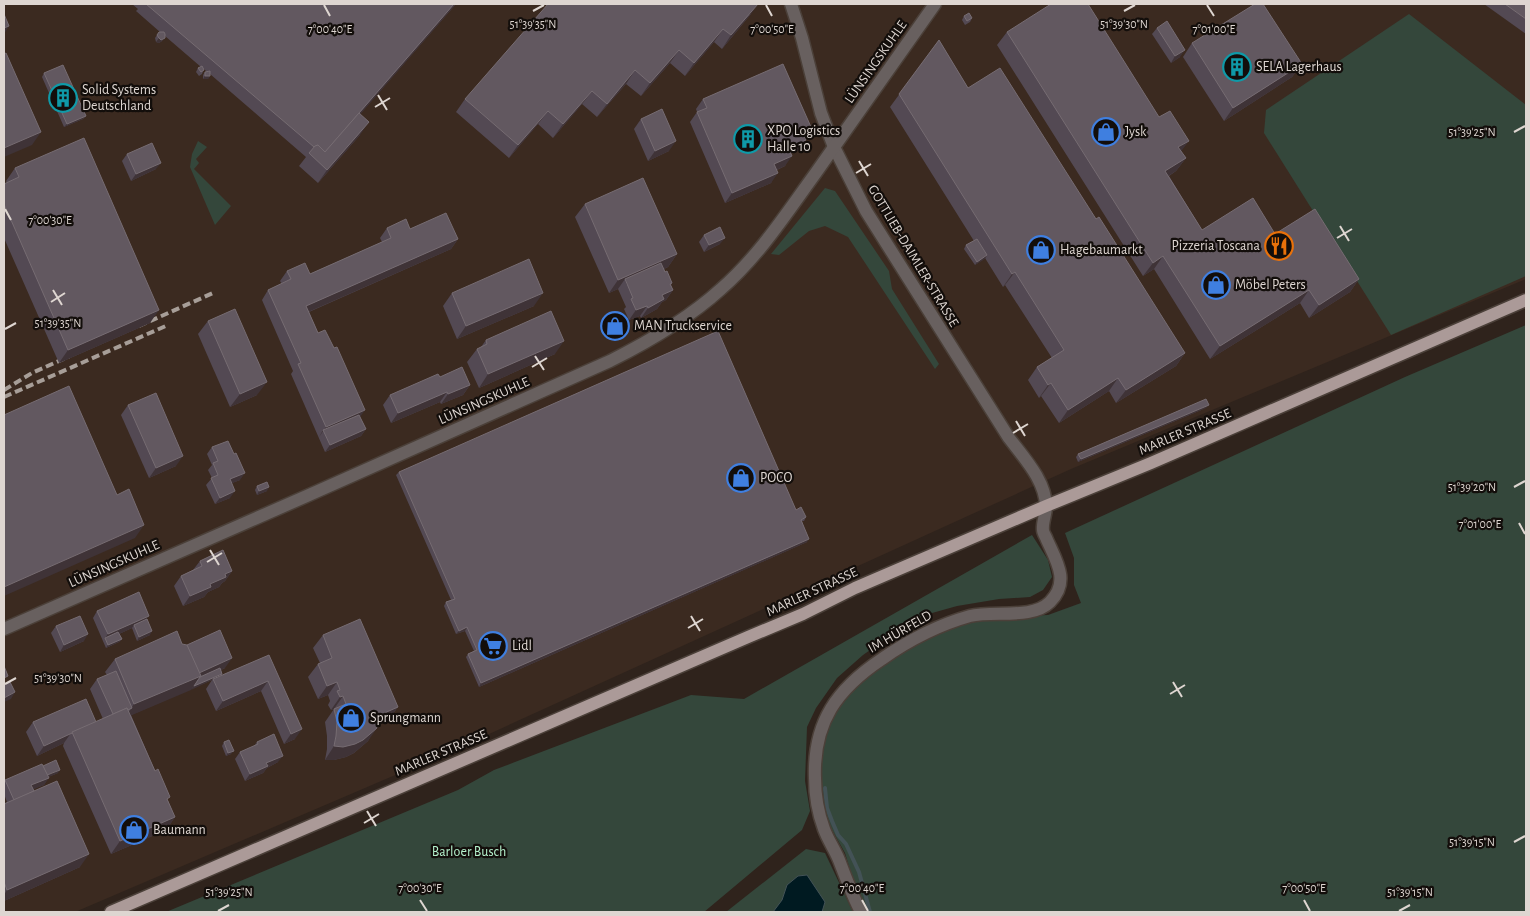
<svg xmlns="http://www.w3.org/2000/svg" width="1530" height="916" viewBox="0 0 1530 916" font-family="'Alegreya Sans',sans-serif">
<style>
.built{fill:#3b2a20}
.green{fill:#34473b}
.water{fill:#001a21;stroke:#435256}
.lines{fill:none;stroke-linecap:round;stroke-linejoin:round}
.stream{stroke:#435256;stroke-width:4}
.street-casing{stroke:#4b4039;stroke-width:15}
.primary-casing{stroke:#4b4039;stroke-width:15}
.street{stroke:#68605f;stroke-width:12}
.primary{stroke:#ab9a98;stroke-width:12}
.rail{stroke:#a79e98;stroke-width:4;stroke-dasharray:8 4;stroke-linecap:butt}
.wall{fill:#534953}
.shaded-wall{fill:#3f3337}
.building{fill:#625860;stroke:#766c72}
.ticks{fill:none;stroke:#ded6d1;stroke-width:2}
.labels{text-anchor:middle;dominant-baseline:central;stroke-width:4.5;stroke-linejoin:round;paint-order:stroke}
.street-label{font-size:14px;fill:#ded6d1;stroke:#130e0b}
.poi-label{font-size:14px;fill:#ded6d1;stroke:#130e0b;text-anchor:start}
.park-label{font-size:14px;fill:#b3f0cb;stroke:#130e0b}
.ticks-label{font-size:12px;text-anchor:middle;fill:#ded6d1;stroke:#130e0b;stroke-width:4.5;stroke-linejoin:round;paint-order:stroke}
</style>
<rect width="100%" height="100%" fill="#2f231c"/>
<polygon class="built" points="4,4 1526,4 1526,279 1071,469 456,749 75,912 4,912"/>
<g class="green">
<polygon points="1409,14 1526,105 1526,276 1391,335 1264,133 1266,110"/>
<polygon points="198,141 207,147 196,159 199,163 194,169 231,206 215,225 190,167 192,154"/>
<polygon points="825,188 835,191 889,271 892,289 939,364 935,369 848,237 825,226 809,231 779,255 771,254"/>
<polygon points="1526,325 1526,912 868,912 858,896 845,853 827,821 819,778 820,742 835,708 857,682 929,634 966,621 999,617 1048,615 1081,603 1074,585 1074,558 1065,533 1405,377"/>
<polygon points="1032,535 1048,560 1052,577 1043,590 1030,597 999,599 957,606 925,615 896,632 863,655 837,678 816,708 807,727 805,781 810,811 802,830 704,912 166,912 458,790 494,770 691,695 744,699"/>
<polygon points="806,849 825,853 853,912 726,912"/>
</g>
<polygon class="water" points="807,875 825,902 822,912 773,912 782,900 787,885 798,876"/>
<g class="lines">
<polyline class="stream" points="825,788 827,808 832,821 838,835 846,844 859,872 870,912"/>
<defs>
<g id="street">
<path d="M791 4 802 38 821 113 834 147 866 211 1009 438C1024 458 1046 481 1046 507 1046 514 1042 523 1043 530 1043 533 1046 537 1047 540 1057 562 1070 582 1050 602 1032 620 993 610 970 616 938 625 909 640 882 659 837 689 813 722 815 778 815 795 818 813 824 829 828 840 835 850 839 860 846 878 852 895 861 912"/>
<path d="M4 629 309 495 610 361C650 341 688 319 721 289 759 256 786 214 815 174 855 118 895 61 935 4"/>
</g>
<polyline id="primary" points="111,912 748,637 803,614 855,588 1046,506 1151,463 1526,300"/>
</defs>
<use href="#street" class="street-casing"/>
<use href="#primary" class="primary-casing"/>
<use href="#street" class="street"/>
<use href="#primary" class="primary"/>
<g class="rail">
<polyline points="139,326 213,293"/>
<polyline points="4,390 32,373 70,356"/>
<polyline points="4,397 168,325"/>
</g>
</g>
<g class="wall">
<polygon points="132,4 456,4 360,114 360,135 318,183 299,166 306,157 210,74 208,79 203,79 203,75 205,72 207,72 204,69 202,74 199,76 196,72 198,68 201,67 165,36 162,41 159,43 156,42 155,38 159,32 160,32 136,11 138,9"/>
<polygon points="1484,4 1526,4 1526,34"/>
<polygon points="751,14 722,49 714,42 685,76 670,63 641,96 626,84 597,117 582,104 553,138 538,124 509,158 456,112 465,99"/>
<polygon points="964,16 972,18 970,22 965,25 962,20"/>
<polygon points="1157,28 1180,57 1171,63 1152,34"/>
<polygon points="1007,32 1181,151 1186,158 1176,171 1169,176 1202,230 1275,234 1359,279 1350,292 1309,318 1300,303 1210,359 1154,269 1143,276 997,45"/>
<polygon points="939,40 968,88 1096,219 1185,353 1176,366 1116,403 1109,391 1059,423 1041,396 1039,398 1028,380 1037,367 1052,358 1005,285 1003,287 985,258 975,265 964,249 966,245 974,241 890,107"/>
<polygon points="1192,43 1302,64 1292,77 1224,121 1183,57"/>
<polygon points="44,73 86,116 83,119 64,127 42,77"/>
<polygon points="703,99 804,136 799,150 791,153 785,166 777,170 771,183 725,203 690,122 697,112 696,109"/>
<polygon points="641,119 669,151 648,161 634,129"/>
<polygon points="127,154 156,169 131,181 122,161"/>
<polygon points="15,168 150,323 59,363 4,238 4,184 7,183 6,181"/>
<polygon points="585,204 677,254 668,267 664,269 672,283 671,285 673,290 666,300 662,302 657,309 641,318 640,316 629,320 624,309 626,307 618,289 609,293 575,217"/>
<polygon points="387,228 410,229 458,239 451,249 309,312 318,333 366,429 361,436 325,452 291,374 293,371 262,300 268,290 282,284 280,281 287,271 310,274 382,242 380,238"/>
<polygon points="704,235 720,244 704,252 699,242"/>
<polygon points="452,293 534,306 457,339 443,306"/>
<polygon points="208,321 257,395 230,407 198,334"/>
<polygon points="486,340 555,354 479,388 467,362 477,349 481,347"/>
<polygon points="440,377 470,385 463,395 441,404 440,402 391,423 383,405 390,395"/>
<polygon points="128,405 176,466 149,478 121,415"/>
<polygon points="1206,408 1078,462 1076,457 1078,454"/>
<polygon points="212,447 240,480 232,483 230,498 215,504 206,485 212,478 208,470 212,465 207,454"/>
<polygon points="399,472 796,510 806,517 804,521 802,521 807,542 479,687 466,657 468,654 474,651 465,631 456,634 444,606 446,602 451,600 396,475"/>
<polygon points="257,486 267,491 257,495 255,490"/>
<polygon points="200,561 232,571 225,581 222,583 219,587 208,592 204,597 183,606 174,586 181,576 193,570"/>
<polygon points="97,611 147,619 150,635 137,641 132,628 119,634 122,639 119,642 106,648 93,618"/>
<polygon points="56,626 84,641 60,652 51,633"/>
<polygon points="323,635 398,707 388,720 376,726 368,741 354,753 346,757 334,760 325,760 327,749 327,736 325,722 334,709 331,710 328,705 330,701 328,695 318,699 308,677 318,664 320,663 313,648"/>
<polygon points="182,644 225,668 221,670 222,674 221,676 269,655 295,739 284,744 261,691 216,711 206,689 212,680 131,715 175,817 166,830 111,854 63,746 64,743 37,756 26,732 33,722 96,722 103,719 90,689 97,679 107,675 105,672 115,659"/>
<polygon points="224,742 231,754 226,756 222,746"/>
<polygon points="257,742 278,762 267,768 263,773 245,781 235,759 240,752 254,746"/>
<polygon points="58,773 48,777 44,785 33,789 80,867 4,901 4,804 7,802 4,794 4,782 5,780"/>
</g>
<g class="shaded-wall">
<polygon points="454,4 456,4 319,162 323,155"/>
<polygon points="759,4 751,14 722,49 731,35"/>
<polygon points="9,26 4,34 4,28"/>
<polygon points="723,29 714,42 685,76 694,63"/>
<polygon points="159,38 165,38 162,41 159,43 156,42"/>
<polygon points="679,50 670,63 641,96 650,83"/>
<polygon points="1185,50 1180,57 1171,63 1175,56"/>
<polygon points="1302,64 1292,77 1224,121 1233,108"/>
<polygon points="635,70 626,84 597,117 607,104"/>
<polygon points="205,76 210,76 208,79 203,79"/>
<polygon points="592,91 582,104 553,138 563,124"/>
<polygon points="548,111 538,124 509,158 518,145"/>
<polygon points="86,116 83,119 64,127 67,124"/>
<polygon points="369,122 360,135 318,183 327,170"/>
<polygon points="811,127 804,137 802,131"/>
<polygon points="41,132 32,145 4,157 4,148"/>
<polygon points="806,140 799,150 781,157 788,147"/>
<polygon points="676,141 669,151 648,161 655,151"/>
<polygon points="1189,141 1179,154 1178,147"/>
<polygon points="792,156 785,166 767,174 774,164"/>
<polygon points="1186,158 1176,171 1156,184 1165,171"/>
<polygon points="161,163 156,169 131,181 136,174"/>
<polygon points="778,173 771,183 725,203 732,193"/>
<polygon points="725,238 720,244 704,252 709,245"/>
<polygon points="458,239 451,249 299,316 306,306"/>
<polygon points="677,254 668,267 627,285 625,279 618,289 609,293 618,280"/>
<polygon points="987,255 985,259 975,265 977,262"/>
<polygon points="1163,256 1154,269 1143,276 1153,263"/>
<polygon points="1015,272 1005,285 1003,287 1012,274"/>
<polygon points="1359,279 1350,292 1309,318 1319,305"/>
<polygon points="673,290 666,300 662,302 657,309 641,318 648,308 662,295"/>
<polygon points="1309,290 1300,303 1210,359 1220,346"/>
<polygon points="543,293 534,306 457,339 466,326"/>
<polygon points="647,306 640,316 629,320 636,310"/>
<polygon points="159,310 150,323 59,363 68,350"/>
<polygon points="564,341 555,354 479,388 488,374"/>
<polygon points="1185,353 1176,366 1116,403 1126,390"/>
<polygon points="1118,378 1109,391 1059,423 1068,410"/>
<polygon points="267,382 257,395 230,407 240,394"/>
<polygon points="1051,383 1041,396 1039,398 1048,385"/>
<polygon points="470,385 463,395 441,404 448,394"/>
<polygon points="447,392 440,402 391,423 398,413"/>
<polygon points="1209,405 1206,408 1078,462 1081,459"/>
<polygon points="365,410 358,420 323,430 319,437 326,427"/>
<polygon points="366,429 361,436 325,452 330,445"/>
<polygon points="183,456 176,466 149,478 156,468"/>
<polygon points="245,473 240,480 225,486 230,479"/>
<polygon points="269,487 267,491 257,495 259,491"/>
<polygon points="235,491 230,498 215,504 220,498"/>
<polygon points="144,525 135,538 4,596 4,587"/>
<polygon points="809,539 807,542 479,687 481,683"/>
<polygon points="232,571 225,581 222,583 219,587 208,592 204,597 183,606 190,596 225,574"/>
<polygon points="149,616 144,622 134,625 132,628 106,640 105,638 108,634"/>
<polygon points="467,627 465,631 456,634 459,631"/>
<polygon points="152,631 150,635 137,641 139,637"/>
<polygon points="88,634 84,641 60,652 64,645"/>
<polygon points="122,639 119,642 106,648 108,645"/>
<polygon points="232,658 225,668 198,680 191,690 125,718 134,704 196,674"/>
<polygon points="222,674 220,677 213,679 212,680 191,690 194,686"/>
<polygon points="268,681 261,691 216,711 223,701"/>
<polygon points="337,682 328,695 318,699 327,686"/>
<polygon points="15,692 11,699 4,702 4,698"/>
<polygon points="343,696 334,709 331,710 340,697"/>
<polygon points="398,707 388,720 364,732 373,718"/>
<polygon points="377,728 368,741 354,753 346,757 334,760 325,760 334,746"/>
<polygon points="302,729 295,739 284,744 291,734"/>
<polygon points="71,733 64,743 37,756 44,746"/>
<polygon points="234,751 231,754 226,756 228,753"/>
<polygon points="283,756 278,762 267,768 263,773 245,781 250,774 266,763"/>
<polygon points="60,770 58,773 42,780 44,777"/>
<polygon points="49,778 44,785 27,792 31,785"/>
<polygon points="175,817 166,830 111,854 120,841"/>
<polygon points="89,854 80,867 4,901 4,895 7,890"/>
</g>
<g class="building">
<polygon points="146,4 454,4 325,152 318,145 314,147"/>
<polygon points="548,4 758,4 731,35 723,29 694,63 679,50 650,83 635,70 607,104 592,91 563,124 548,111 518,145 465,99"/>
<polygon points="1051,4 1088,4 1159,117 1170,111 1189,141 1178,147 1186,158 1165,171 1202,230 1253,198 1275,234 1315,209 1359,279 1319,305 1309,290 1220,346 1163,256 1153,263 1007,32"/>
<polygon points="1255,4 1263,4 1302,64 1233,108 1192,43"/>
<polygon points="1505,4 1526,4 1526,19"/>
<polygon points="969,13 972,18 967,21 964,16"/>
<polygon points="4,14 9,26 4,28"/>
<polygon points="1167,21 1185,50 1175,56 1157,28"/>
<polygon points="159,32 164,32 165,34 165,38 161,40 159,38 157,35"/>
<polygon points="939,40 968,88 1000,68 1096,219 1099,217 1185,353 1126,390 1118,378 1068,410 1051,383 1048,385 1037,367 1064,350 1015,272 1012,274 899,94"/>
<polygon points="6,53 41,132 4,148 4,54"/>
<polygon points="783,64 811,127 802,131 806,140 788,147 792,156 774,164 778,173 732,193 697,112 707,108 703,99"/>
<polygon points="63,65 86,116 67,124 44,73"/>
<polygon points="202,66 204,70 201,72 198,68"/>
<polygon points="210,71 210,76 205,76 205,72"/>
<polygon points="662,109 676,141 655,151 641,119"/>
<polygon points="359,113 369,122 327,170 309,153 315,146 318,145 325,152"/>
<polygon points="84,138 159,310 68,350 4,204 4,184 19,177 15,168"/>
<polygon points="152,143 161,163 136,174 127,154"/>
<polygon points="643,178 677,254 618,280 585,204"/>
<polygon points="446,213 458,239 306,306 318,333 325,330 334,348 337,347 365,410 326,427 298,364 301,363 268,290 291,279 287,271 305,263 310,274 391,238 387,228 406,219 410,229"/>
<polygon points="720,227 725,238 709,245 704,235"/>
<polygon points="977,239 987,255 977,262 966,245"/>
<polygon points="529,259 543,293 466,326 452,293"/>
<polygon points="661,263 665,272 667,271 672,283 670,284 673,290 662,295 664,299 648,308 647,306 636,310 631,299 633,298 625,279"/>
<polygon points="235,309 267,382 240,394 208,321"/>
<polygon points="551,311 564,341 488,374 477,349 487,344 486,340"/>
<polygon points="718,331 796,510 801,507 806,517 801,520 809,539 481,683 468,654 477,650 467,627 459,631 446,602 455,599 399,472"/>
<polygon points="462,367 470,385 448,394 447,392 398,413 390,395 438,374 440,377"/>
<polygon points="69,386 117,495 129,489 144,525 4,587 4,415"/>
<polygon points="156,393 183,456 156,468 128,405"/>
<polygon points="1206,399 1209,405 1081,459 1078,454"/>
<polygon points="359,415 366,429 330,445 323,430"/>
<polygon points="228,441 234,454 236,453 245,473 230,479 235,491 220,498 211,478 218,475 213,463 218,461 212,447"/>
<polygon points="267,482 269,487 259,491 257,486"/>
<polygon points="223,550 232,571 225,574 226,577 210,584 211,587 190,596 181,576 202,566 200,561"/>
<polygon points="139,592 149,616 108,634 97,611"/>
<polygon points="80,616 88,634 64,645 56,626"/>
<polygon points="147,619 152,631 139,637 134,625"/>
<polygon points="360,619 398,707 373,718 377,728 363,740 355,744 343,747 334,746 336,736 337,722 334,709 346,704 343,696 340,697 337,691 340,690 337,682 327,686 318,664 332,658 323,635"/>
<polygon points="220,630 232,658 199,673 187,645"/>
<polygon points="177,631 182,644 187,645 201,676 134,704 115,659"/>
<polygon points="118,632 122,639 108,645 105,638"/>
<polygon points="269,655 302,729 291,734 268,681 223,701 213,679"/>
<polygon points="4,666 8,676 4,678"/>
<polygon points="220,668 222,674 194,686 200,677"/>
<polygon points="116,671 132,708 128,710 127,708 113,714 97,679"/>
<polygon points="10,682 15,692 4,698 4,685"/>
<polygon points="86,699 96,722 44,746 33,722"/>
<polygon points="127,708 155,771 158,769 170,797 167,799 175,817 120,841 72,732"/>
<polygon points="274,734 283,756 266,763 268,766 250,774 240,752 258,744 257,742"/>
<polygon points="229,740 234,751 228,753 224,742"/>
<polygon points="56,760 60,770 47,775 43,766"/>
<polygon points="42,764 49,778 31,785 34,791 14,800 5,780"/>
<polygon points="57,781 89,854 7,890 4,882 4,804"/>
</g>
<path class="ticks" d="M324 5 330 16M766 5 772 16M1207 5 1214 16M533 11 544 5M1124 11 1135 5M378 95 387 110M375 107 390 98M1514 132 1525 126M859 161 868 176M856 173 871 164M5 209 11 220M1340 226 1349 241M1337 238 1352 229M53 290 62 305M51 302 65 293M5 329 16 323M535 356 544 370M532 367 547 358M1016 421 1025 436M1013 433 1028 424M1514 487 1525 481M1519 523 1525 534M210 550 219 565M207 562 222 553M691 616 700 631M688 628 703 619M1173 682 1182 697M5 684 16 678M1170 694 1185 685M367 811 376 826M364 823 379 814M1514 842 1525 836M420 900 427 911M862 900 868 911M1304 900 1310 911M218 911 229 905M1399 911 1410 905"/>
<defs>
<symbol id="building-ring" viewBox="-11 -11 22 22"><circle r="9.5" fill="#130e0b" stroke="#0f9aa8" stroke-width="1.5"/><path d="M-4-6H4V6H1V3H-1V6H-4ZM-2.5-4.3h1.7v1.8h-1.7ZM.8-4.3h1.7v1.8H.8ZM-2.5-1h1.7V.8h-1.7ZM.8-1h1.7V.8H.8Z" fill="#0f9aa8"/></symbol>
<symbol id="shop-ring" viewBox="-11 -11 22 22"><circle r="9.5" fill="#130e0b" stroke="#3f7fe0" stroke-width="1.5"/><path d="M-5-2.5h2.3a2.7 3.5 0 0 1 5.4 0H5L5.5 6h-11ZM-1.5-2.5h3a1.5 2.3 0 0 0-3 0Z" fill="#3f7fe0"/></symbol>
<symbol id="restaurant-ring" viewBox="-11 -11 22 22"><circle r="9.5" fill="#130e0b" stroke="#e8710a" stroke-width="1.5"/><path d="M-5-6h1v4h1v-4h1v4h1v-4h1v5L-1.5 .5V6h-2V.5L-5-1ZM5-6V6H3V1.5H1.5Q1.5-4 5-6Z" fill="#e8710a"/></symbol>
<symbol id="supermarket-ring" viewBox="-11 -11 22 22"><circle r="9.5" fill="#130e0b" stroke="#3f7fe0" stroke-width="1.5"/><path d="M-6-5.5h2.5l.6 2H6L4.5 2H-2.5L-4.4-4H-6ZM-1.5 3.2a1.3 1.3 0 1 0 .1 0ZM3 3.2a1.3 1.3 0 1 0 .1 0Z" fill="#3f7fe0"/></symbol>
</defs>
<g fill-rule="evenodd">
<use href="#building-ring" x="1221" y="51" width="32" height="32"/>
<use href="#building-ring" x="47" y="82" width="32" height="32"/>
<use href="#shop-ring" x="1090" y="116" width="32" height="32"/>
<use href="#building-ring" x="732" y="123" width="32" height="32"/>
<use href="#restaurant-ring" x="1263" y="230" width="32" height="32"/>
<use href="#shop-ring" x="1025" y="234" width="32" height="32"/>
<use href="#shop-ring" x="1200" y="269" width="32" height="32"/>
<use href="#shop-ring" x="599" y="310" width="32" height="32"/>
<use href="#shop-ring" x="725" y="462" width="32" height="32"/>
<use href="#supermarket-ring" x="477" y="630" width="32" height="32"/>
<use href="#shop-ring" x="335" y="702" width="32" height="32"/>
<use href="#shop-ring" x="118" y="814" width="32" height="32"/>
</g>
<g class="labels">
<g class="street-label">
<text transform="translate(876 62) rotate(-55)">LÜNSINGSKUHLE</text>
<text transform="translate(913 256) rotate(59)">GOTTLIEB-DAIMLER-STRASSE</text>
<text transform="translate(484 401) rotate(-24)">LÜNSINGSKUHLE</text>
<text transform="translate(1185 432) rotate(-23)">MARLER STRASSE</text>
<text transform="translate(114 564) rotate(-24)">LÜNSINGSKUHLE</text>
<text transform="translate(812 592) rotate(-25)">MARLER STRASSE</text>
<text transform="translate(900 632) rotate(-30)">IM HÜRFELD</text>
<text transform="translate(441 753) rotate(-23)">MARLER STRASSE</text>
</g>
<g class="poi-label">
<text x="1256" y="67">SELA Lagerhaus</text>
<text x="82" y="90">Solid Systems<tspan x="82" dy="16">Deutschland</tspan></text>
<text x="767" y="131">XPO Logistics<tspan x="767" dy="16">Halle 10</tspan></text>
<text x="1125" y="132">Jysk</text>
<text x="1260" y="246" text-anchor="end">Pizzeria Toscana</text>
<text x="1060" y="250">Hagebaumarkt</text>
<text x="1235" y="285">Möbel Peters</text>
<text x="634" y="326">MAN Truckservice</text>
<text x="760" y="478">POCO</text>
<text x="512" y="646">Lidl</text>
<text x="370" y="718">Sprungmann</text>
<text x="153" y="830">Baumann</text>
</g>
<g class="park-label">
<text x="469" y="852">Barloer Busch</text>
</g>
</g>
<g class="ticks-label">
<text x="1124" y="28">51°39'30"N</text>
<text x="533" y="28">51°39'35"N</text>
<text x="330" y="33">7°00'40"E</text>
<text x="772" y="33">7°00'50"E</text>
<text x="1214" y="33">7°01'00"E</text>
<text x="1472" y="136">51°39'25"N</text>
<text x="50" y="224">7°00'30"E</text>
<text x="58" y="327">51°39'35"N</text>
<text x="1472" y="491">51°39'20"N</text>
<text x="1480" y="528">7°01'00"E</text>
<text x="58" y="682">51°39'30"N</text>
<text x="1472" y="846">51°39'15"N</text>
<text x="420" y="892">7°00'30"E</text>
<text x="862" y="892">7°00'40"E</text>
<text x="1304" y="892">7°00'50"E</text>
<text x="229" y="896">51°39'25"N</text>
<text x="1410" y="896">51°39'15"N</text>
</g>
<rect width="1530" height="916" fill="none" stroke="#ded6d1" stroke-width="10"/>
</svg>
